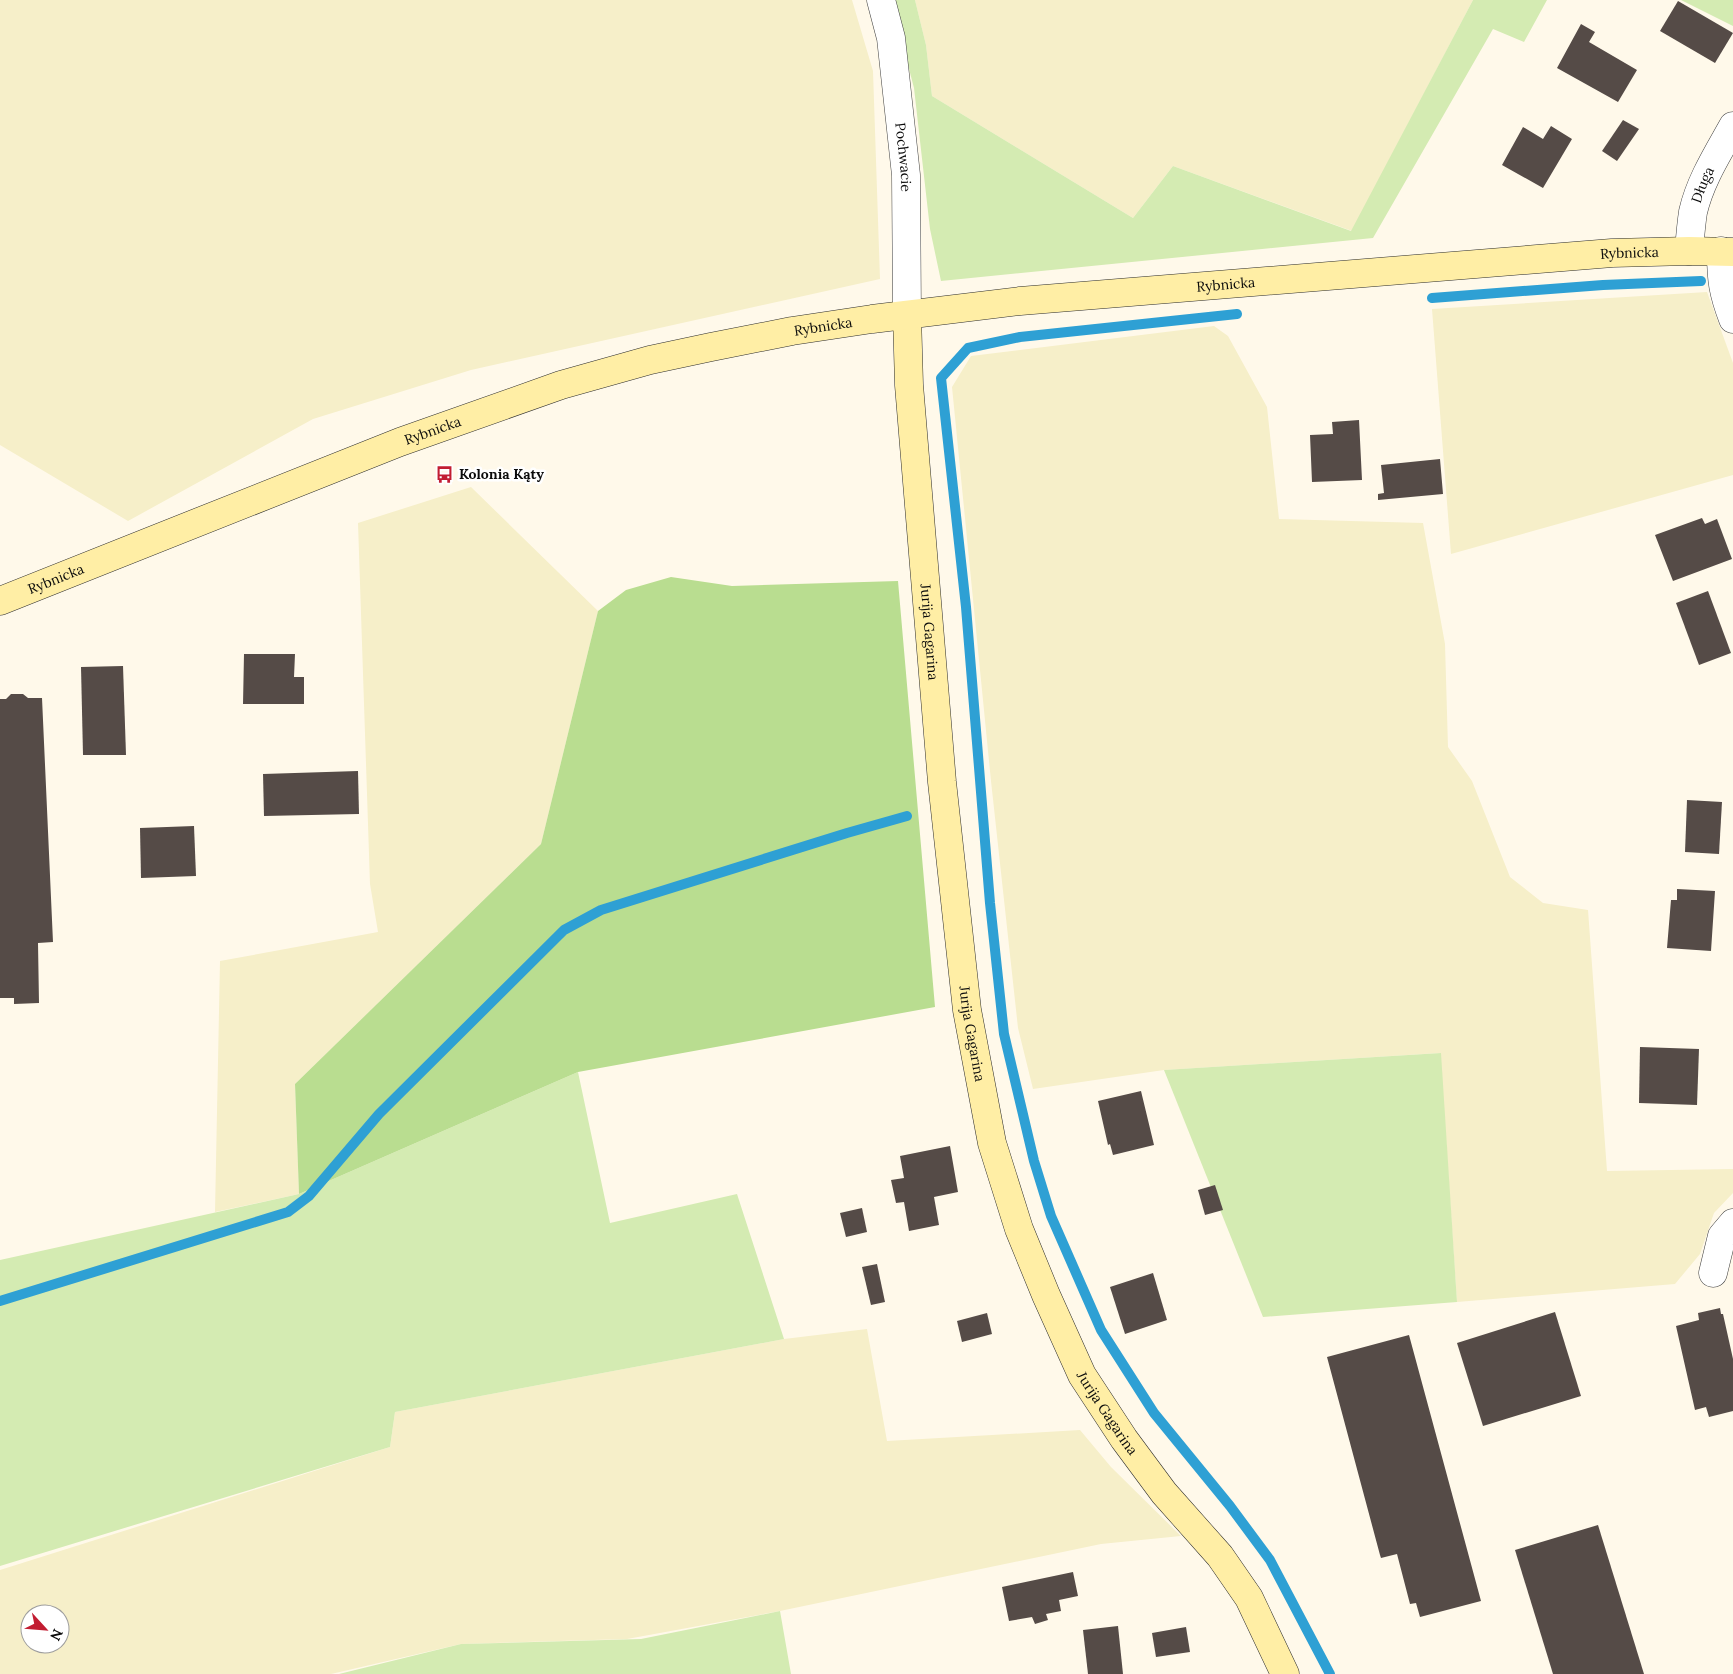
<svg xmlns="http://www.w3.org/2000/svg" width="1733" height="1674" viewBox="0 0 1733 1674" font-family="Lora,serif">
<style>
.farmland{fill:#f6efc9;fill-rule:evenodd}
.green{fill:#d4ebb2}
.forest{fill:#b9dd90}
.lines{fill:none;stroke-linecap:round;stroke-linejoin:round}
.stream{stroke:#2ea0d4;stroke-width:10}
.building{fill:#554b47}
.street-casing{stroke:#3e3e3e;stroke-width:29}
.secondary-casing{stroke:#2d2d2d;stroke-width:29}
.street{stroke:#fff;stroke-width:28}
.secondary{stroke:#ffeea5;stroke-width:28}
.labels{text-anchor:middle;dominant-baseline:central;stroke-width:5;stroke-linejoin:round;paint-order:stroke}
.street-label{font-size:14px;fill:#0b0b0b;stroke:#fff}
.poi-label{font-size:14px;font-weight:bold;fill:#0b0b0b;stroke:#fff;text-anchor:start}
</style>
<rect width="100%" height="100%" fill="#fff9ea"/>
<g class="farmland">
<polygon points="0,0 852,0 873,71 880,279 471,370 313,419 128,521 0,445"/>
<polygon points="915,0 1473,0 1352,231 1173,166 1133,218 932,96 926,45"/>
<polygon points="1707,292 1733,363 1733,475 1451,554 1432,309"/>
<polygon points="1214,326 1228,336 1267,407 1279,519 1423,523 1445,644 1448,747 1472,781 1510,877 1543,903 1588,910 1607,1171 1733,1169 1733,1193 1714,1213 1700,1254 1675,1284 1457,1302 1440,1053 1164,1070 1033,1089 1018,1028 991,781 952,387 971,356"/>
<polygon points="471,487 598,611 541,844 295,1084 299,1194 215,1212 220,961 378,932 370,884 358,523"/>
<path d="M867 1329 887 1441 1080 1430 1111 1467 1181 1536 1101 1544 780 1611 627 1639 461 1644 331 1674H0V1570L390 1447 395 1412 784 1339ZM30 1614H60V1644H30Z"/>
</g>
<g class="green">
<polygon points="891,0 915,0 926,45 932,96 1133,218 1173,166 1351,231 1473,0 1547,0 1524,42 1493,29 1373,238 941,281 930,229 914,88"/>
<polygon points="1681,0 1733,0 1733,26"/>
<polygon points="1441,1053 1457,1302 1263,1317 1164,1070"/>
<polygon points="578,1072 610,1223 737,1194 784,1339 395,1412 390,1447 0,1566 0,1260 299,1194"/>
<polygon points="780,1611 791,1674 339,1674 461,1644 641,1639"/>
</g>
<polygon class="forest" points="671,577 732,586 898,581 935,1007 578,1072 299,1194 295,1084 541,844 598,611 626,590"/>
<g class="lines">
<g class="stream">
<polyline points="1432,298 1603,285 1701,281"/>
<polyline points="1237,314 1020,337 968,348 941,378 966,607 990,903 1004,1034 1034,1161 1051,1216 1101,1330 1154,1413 1230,1506 1270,1560 1330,1674"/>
<polyline points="0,1301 288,1212 309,1196 379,1114 564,930 601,910 847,833 907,816"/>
</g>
</g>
<g class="building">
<polygon points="1678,1 1733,33 1715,63 1660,31"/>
<polygon points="1581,24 1595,32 1589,42 1637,70 1618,102 1557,68"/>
<polygon points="1623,120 1639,129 1617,161 1602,151"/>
<polygon points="1551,126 1572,139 1543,188 1502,165 1523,127 1543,139"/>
<polygon points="1359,420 1362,480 1312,482 1310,435 1333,434 1332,422"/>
<polygon points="1440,459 1443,494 1378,500 1378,494 1384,493 1381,465"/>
<polygon points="1702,518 1705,524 1717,519 1732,559 1673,581 1655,535"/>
<polygon points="1708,591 1731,653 1699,665 1676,603"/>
<polygon points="244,654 295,654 294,677 304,677 304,704 243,704"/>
<polygon points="123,666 126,755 83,755 81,667"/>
<polygon points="11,694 23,694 28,698 42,698 53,942 38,943 39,1003 14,1004 14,998 0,998 0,699 6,699"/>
<polygon points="358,771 359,814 264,816 263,774"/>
<polygon points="1687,800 1722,802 1719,854 1685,852"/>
<polygon points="194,826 196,876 141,878 140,828"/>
<polygon points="1677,889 1715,891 1711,951 1667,948 1671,900 1677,900"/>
<polygon points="1640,1047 1699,1049 1697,1105 1639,1103"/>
<polygon points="1141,1091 1154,1145 1113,1155 1110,1144 1108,1145 1098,1101"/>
<polygon points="950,1146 958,1192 934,1197 939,1225 909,1231 904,1202 896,1203 891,1180 904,1178 900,1156"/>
<polygon points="1215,1185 1223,1210 1205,1215 1198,1190"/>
<polygon points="862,1208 867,1232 846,1237 840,1213"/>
<polygon points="877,1264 885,1302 871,1305 862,1267"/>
<polygon points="1153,1273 1167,1320 1125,1334 1110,1287"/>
<polygon points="1720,1308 1721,1314 1723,1314 1733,1359 1733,1411 1709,1417 1706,1407 1695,1410 1676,1326 1699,1320 1698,1313"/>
<polygon points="1555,1312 1581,1396 1483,1426 1457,1343"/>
<polygon points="987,1313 992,1334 962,1342 957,1321"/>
<polygon points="1409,1335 1481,1601 1420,1617 1416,1603 1410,1604 1397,1554 1381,1558 1380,1555 1327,1357"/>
<polygon points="1598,1525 1644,1674 1553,1674 1515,1550"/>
<polygon points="1073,1572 1078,1596 1059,1600 1061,1611 1046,1614 1048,1620 1035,1624 1032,1617 1009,1621 1002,1587"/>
<polygon points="1118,1626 1123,1674 1088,1674 1083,1630"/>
<polygon points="1186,1627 1190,1652 1156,1657 1152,1633"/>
</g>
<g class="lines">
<defs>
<g id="street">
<path id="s1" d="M881 0 891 38 906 175 907 315"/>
<path id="s2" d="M1689 251C1690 238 1691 225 1693 212 1700 181 1718 153 1733 126"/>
<path d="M1721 251C1721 280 1723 293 1733 319"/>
<polyline points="1713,1273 1722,1236 1733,1223"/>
</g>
<g id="secondary">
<path id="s3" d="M907 315 909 385 942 782 967 1010 992 1143 1019 1229 1046 1295 1082 1375 1124 1439 1164 1493 1220 1556 1249 1598 1285 1674"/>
<path id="s4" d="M0 601 400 442 561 385 650 360 711 347 792 331 872 319 1020 301 1612 253 1689 251 1733 252"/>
</g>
</defs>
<use href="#street" class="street-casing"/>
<use href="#secondary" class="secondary-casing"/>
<use href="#street" class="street"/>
<use href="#secondary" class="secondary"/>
</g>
<defs>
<symbol id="bus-bare" viewBox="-9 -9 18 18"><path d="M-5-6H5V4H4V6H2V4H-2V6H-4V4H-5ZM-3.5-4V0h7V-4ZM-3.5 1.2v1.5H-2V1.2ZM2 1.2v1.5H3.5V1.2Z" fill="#c21d32" stroke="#fff" stroke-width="2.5" paint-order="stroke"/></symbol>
</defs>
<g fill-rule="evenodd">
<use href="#bus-bare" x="432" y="462" width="25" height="25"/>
</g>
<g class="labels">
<g class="street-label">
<text stroke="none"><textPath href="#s1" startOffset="159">Pochwacie</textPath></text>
<text stroke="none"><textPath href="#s2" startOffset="68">Długa</textPath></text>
<text stroke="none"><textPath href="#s4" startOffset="1680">Rybnicka</textPath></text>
<text stroke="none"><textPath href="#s4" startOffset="1275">Rybnicka</textPath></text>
<text stroke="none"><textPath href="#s4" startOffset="870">Rybnicka</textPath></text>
<text stroke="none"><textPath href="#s4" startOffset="465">Rybnicka</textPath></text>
<text stroke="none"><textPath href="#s4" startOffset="60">Rybnicka</textPath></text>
<text stroke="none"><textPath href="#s3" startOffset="318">Jurija Gagarina</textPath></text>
<text stroke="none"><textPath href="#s3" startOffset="722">Jurija Gagarina</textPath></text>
<text stroke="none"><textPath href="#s3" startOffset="1128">Jurija Gagarina</textPath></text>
</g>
<g class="poi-label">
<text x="459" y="474">Kolonia Kąty</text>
</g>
</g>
<g transform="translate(45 1629) rotate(116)"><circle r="24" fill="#ffffff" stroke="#9d9d9d"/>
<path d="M0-4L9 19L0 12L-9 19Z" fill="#c21d32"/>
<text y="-8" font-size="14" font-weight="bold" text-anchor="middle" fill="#0b0b0b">N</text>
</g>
</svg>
